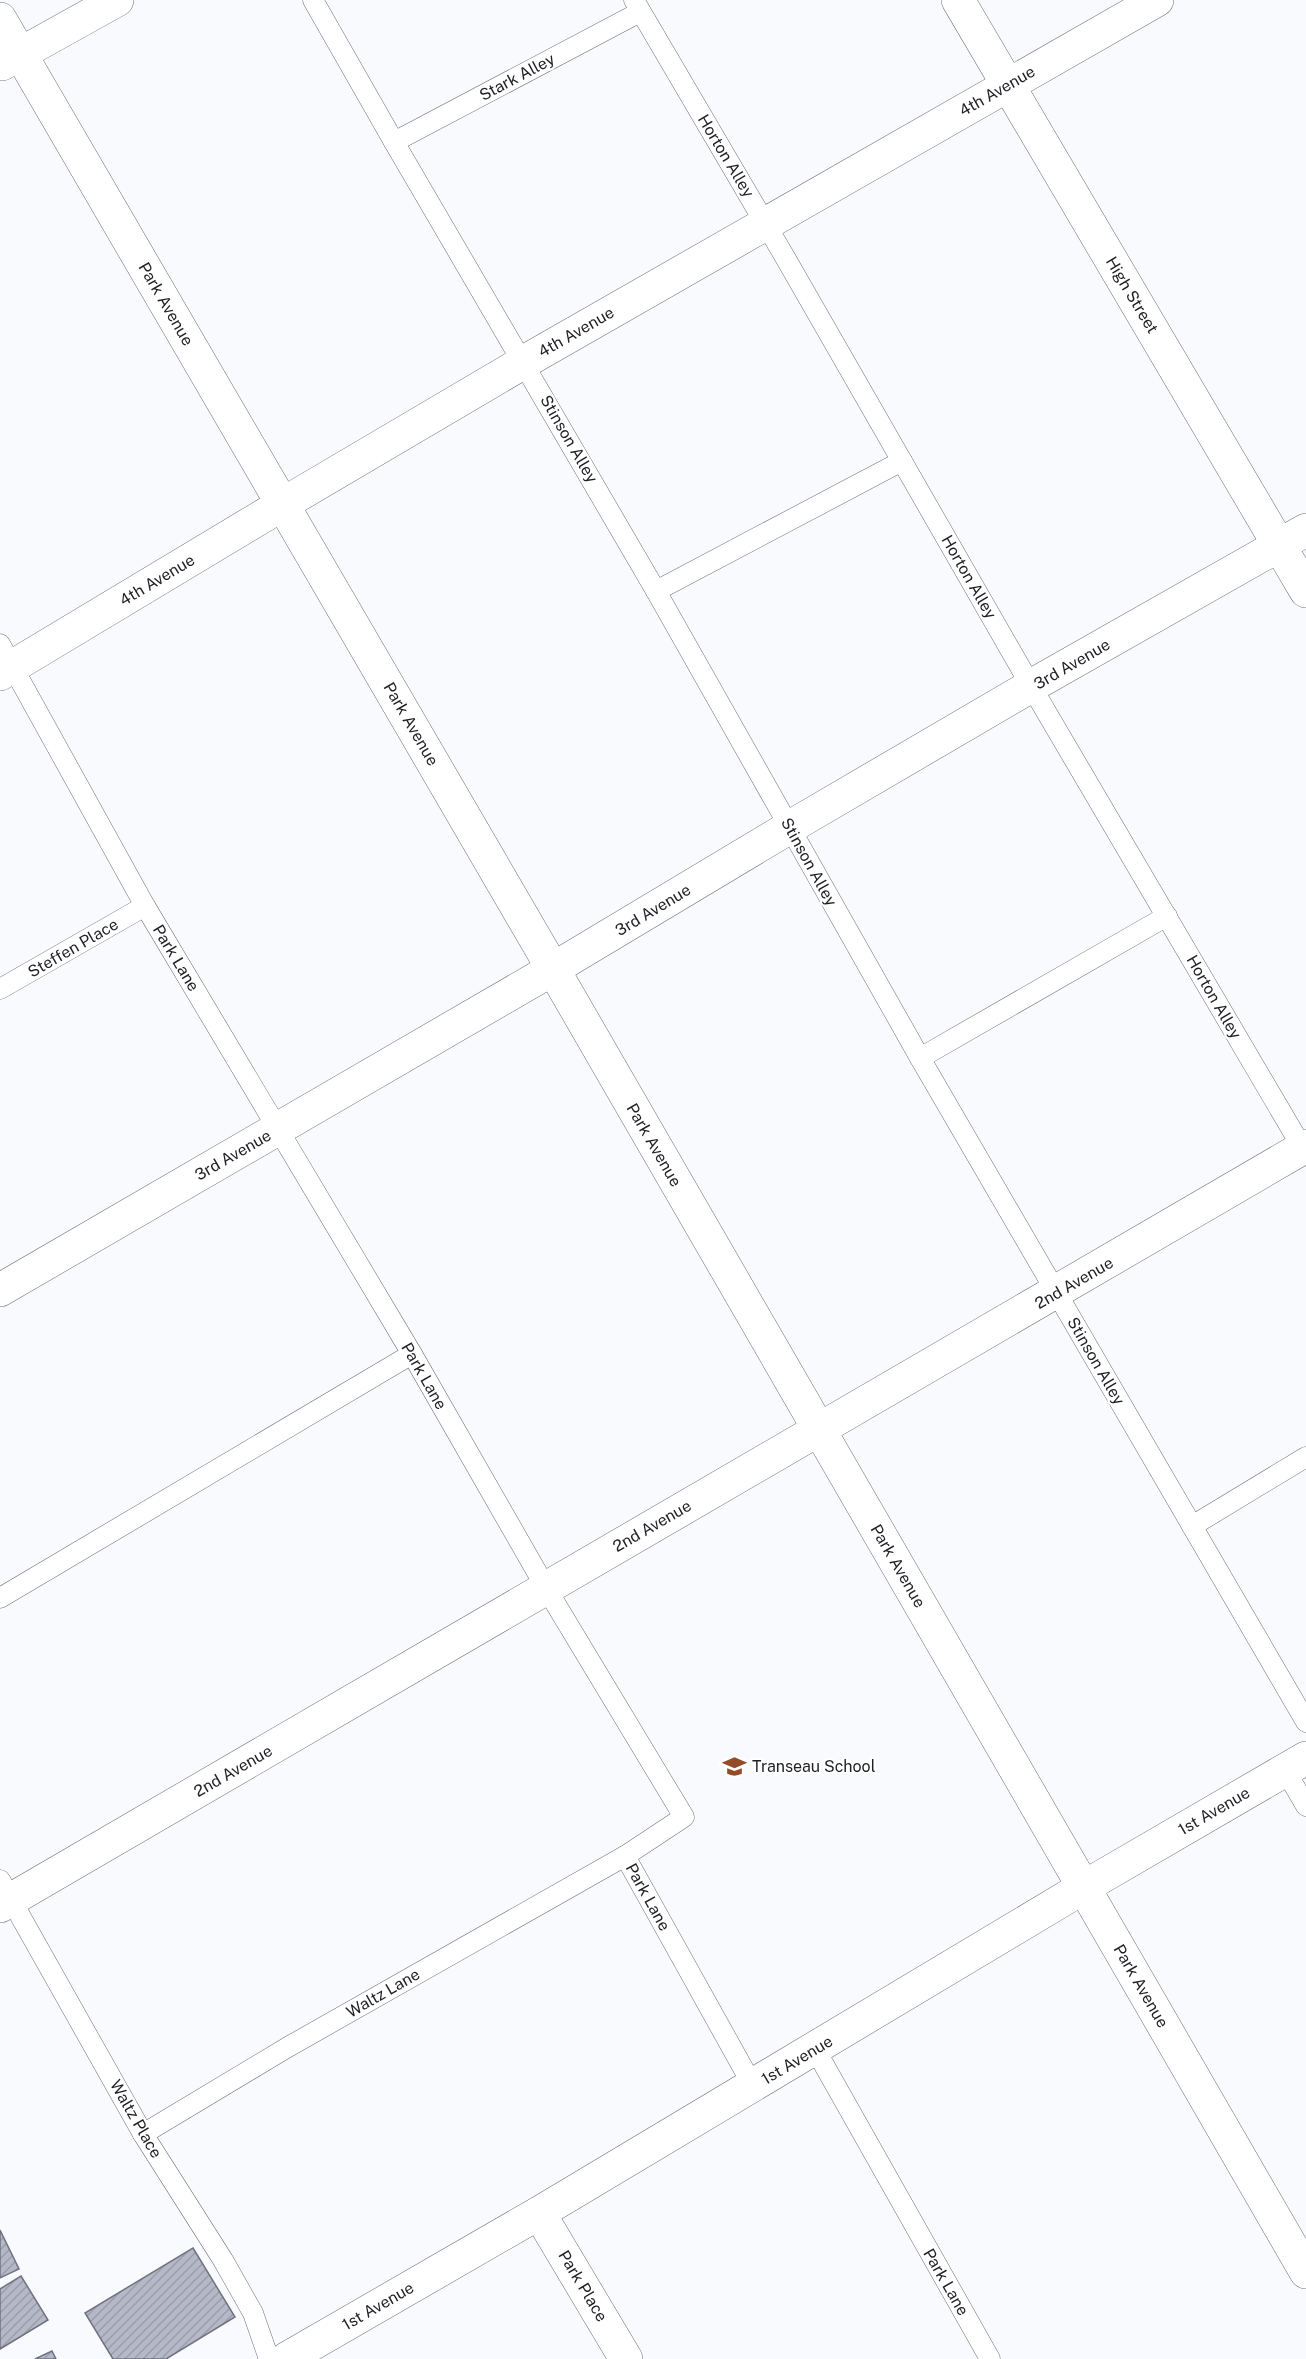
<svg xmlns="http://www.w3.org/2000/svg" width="1306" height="2359" viewBox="0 0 1306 2359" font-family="'Public Sans',sans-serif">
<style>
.building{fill:url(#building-hatch);stroke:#70737f;stroke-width:1.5}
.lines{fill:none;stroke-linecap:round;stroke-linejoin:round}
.lane-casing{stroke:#6f727e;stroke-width:21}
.street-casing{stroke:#6f727e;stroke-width:34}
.secondary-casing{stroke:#6f727e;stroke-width:34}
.lane{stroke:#fff;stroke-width:20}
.street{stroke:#fff;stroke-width:33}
.secondary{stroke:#fff;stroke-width:33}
.labels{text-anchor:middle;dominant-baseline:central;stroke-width:4.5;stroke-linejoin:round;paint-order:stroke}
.street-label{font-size:16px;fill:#1e1f24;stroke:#fff}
.poi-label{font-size:16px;fill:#1e1f24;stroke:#fff;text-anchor:start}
</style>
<defs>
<pattern id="building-hatch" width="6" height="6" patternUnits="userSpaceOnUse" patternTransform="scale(1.5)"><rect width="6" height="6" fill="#b5b8c6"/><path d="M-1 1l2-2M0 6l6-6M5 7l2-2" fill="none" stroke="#9b9eaa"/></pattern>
</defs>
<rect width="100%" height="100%" fill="#f9fafd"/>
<g class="building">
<polygon points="0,2230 19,2269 0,2278"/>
<polygon points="193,2248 235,2317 166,2359 113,2359 85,2313"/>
<polygon points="21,2276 48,2320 0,2349 0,2289"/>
<polygon points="52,2351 56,2359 35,2359"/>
</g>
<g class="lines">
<defs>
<g id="lane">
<polyline points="313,0 394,142 656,591 920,1058 1306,1722"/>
<polyline points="634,0 786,259 1031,686 1306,1154"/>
<polyline points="394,142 640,12"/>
<polyline points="656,591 902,461"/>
<polyline points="0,644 145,906 412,1354 546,1588 684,1817 625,1856 288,2047 143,2134"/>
<polyline points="0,989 145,906"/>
<polyline points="920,1058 1167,916"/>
<polyline points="1192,1526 1306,1457"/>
<polyline points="0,1598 412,1354"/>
<polyline points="1285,1770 1306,1806"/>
<polyline points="625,1856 753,2086"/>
<polyline points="0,1880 143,2134 223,2260 253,2313 269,2359"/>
<polyline points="815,2049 990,2359"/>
</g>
<g id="street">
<polyline points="0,19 553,969 1306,2272"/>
<polyline points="2,64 117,0"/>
<polyline points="0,674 283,504 524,362 1157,0"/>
<polyline points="0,1290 553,969 790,827 1031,686 1306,530"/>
<polyline points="0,1906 1306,1146"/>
<polyline points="539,2213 626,2359"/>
<polyline points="286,2359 539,2213 1084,1887 1306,1758"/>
</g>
<polyline id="secondary" points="958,0 1306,591"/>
</defs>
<use href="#lane" class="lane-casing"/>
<use href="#street" class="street-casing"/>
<use href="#secondary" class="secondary-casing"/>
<use href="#lane" class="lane"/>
<use href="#street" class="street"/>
<use href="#secondary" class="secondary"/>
</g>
<defs>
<symbol id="school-bare" viewBox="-9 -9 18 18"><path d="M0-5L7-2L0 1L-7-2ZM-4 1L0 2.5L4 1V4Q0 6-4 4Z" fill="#934b28" stroke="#fff" stroke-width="2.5" paint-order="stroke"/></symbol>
</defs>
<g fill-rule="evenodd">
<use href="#school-bare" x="718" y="1750" width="33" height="33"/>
</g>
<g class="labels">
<g class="street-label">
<text transform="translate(517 77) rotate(-28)">Stark Alley</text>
<text transform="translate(997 91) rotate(-30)">4th Avenue</text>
<text transform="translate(726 156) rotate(59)">Horton Alley</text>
<text transform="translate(1132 295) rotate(59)">High Street</text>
<text transform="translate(166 304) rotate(60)">Park Avenue</text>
<text transform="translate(576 332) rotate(-30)">4th Avenue</text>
<text transform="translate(569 439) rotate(60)">Stinson Alley</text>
<text transform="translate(969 577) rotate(60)">Horton Alley</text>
<text transform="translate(157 580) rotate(-31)">4th Avenue</text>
<text transform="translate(1072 664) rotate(-30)">3rd Avenue</text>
<text transform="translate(411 724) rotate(60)">Park Avenue</text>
<text transform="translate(809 862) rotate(61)">Stinson Alley</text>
<text transform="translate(653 910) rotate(-31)">3rd Avenue</text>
<text transform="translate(73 948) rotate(-30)">Steffen Place</text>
<text transform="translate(176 958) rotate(59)">Park Lane</text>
<text transform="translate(1214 997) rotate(60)">Horton Alley</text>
<text transform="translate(654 1145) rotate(60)">Park Avenue</text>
<text transform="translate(233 1155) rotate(-30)">3rd Avenue</text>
<text transform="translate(1074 1283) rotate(-30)">2nd Avenue</text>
<text transform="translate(1096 1361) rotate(60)">Stinson Alley</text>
<text transform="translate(424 1376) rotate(60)">Park Lane</text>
<text transform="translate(652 1526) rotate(-30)">2nd Avenue</text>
<text transform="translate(898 1566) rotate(60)">Park Avenue</text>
<text transform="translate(233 1771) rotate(-30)">2nd Avenue</text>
<text transform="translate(1214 1811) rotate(-30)">1st Avenue</text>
<text transform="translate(648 1897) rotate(61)">Park Lane</text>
<text transform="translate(1141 1986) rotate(60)">Park Avenue</text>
<text transform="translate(383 1993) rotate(-30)">Waltz Lane</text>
<text transform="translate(797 2060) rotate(-31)">1st Avenue</text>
<text transform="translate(136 2119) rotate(60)">Waltz Place</text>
<text transform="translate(946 2282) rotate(60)">Park Lane</text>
<text transform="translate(583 2286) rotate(59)">Park Place</text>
<text transform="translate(378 2306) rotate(-30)">1st Avenue</text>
</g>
<g class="poi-label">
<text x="752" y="1766">Transeau School</text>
</g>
</g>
</svg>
